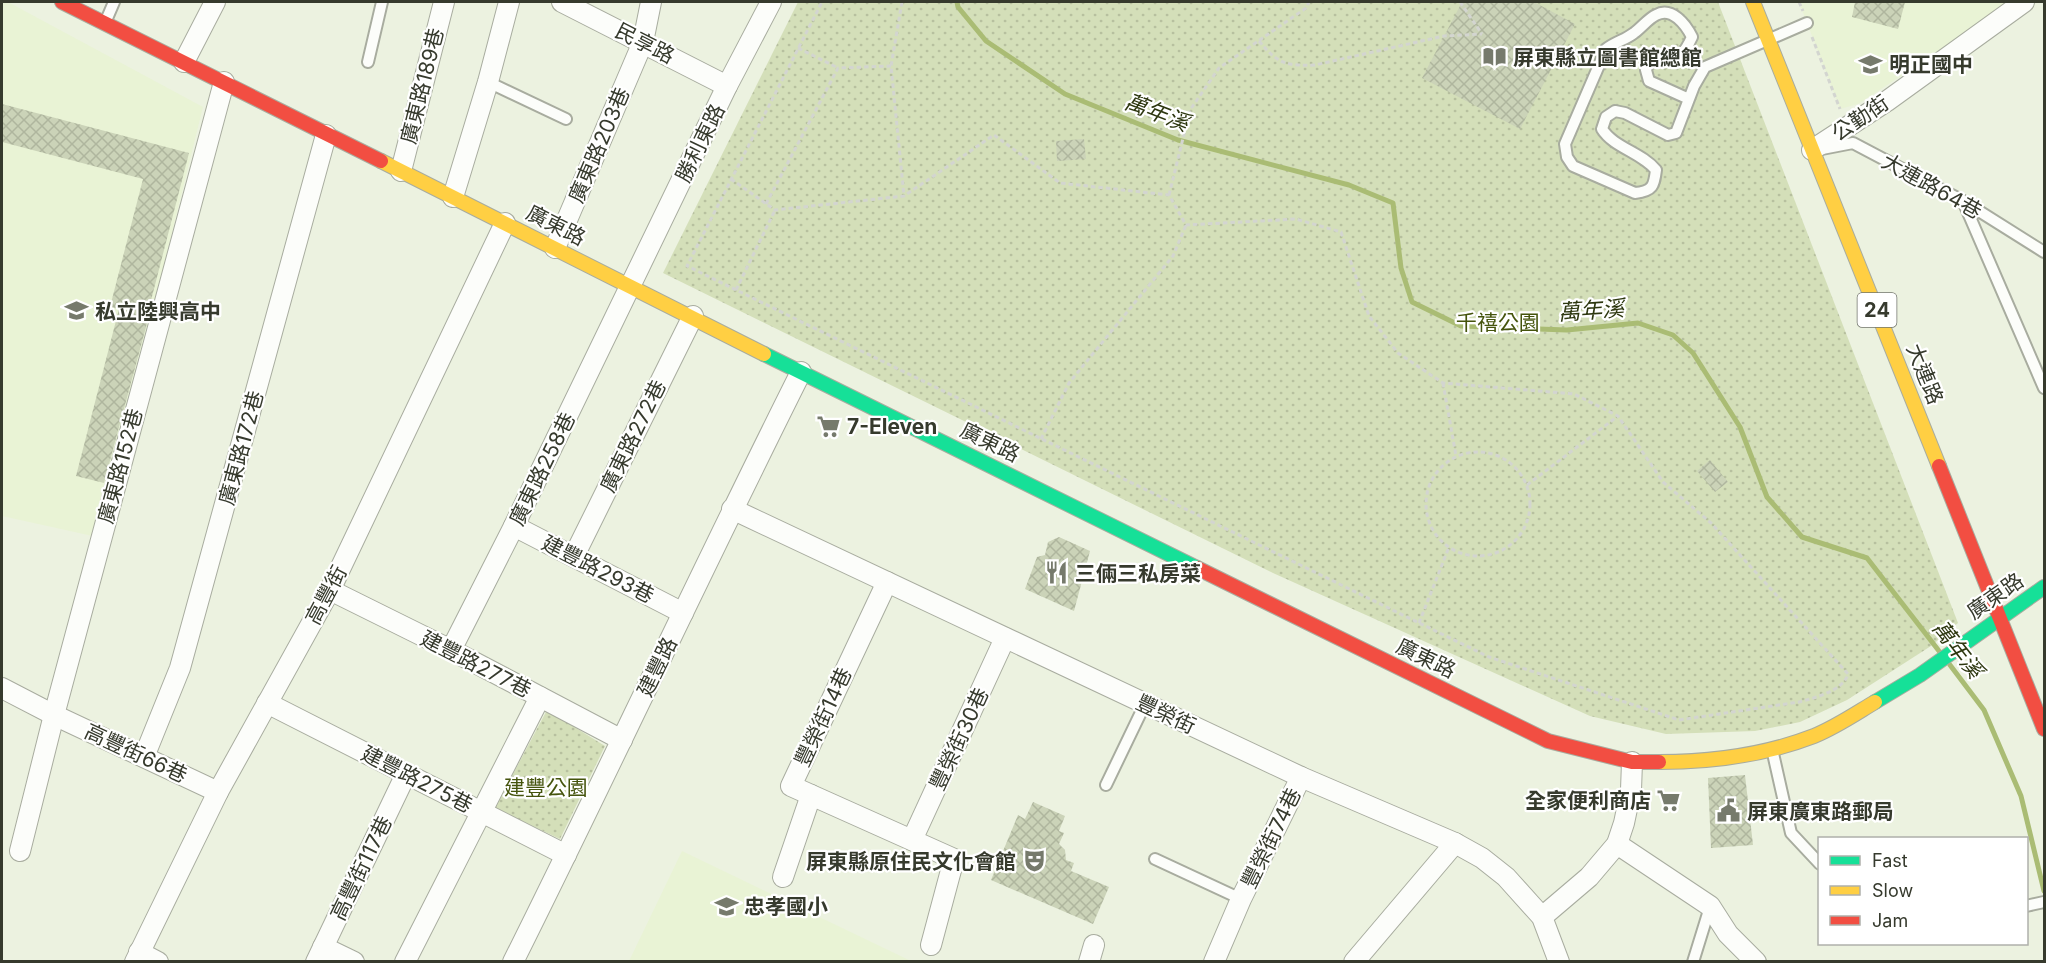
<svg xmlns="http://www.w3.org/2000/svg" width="2046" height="963" viewBox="0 0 2046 963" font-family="Inter,'Noto Sans TC',sans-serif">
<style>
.built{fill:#e9f3d5}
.park{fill:url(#park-dots)}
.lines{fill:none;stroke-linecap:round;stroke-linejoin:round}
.stream{stroke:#aabc74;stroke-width:5}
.building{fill:url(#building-cross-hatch)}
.lane-casing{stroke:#a8ac9f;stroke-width:14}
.street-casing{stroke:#a8ac9f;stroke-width:22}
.fast-casing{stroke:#a8ac9f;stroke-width:16}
.slow-casing{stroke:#a8ac9f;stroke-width:16}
.jam-casing{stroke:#a8ac9f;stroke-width:16}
.path{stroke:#d3d5d0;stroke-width:3;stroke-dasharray:4.5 3;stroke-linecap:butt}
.lane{stroke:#fcfdfa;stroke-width:10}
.street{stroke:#fcfdfa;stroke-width:20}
.fast{stroke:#16e098;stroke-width:14}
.slow{stroke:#ffcf43;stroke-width:14}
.jam{stroke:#f24e42;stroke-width:14}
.labels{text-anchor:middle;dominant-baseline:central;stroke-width:4.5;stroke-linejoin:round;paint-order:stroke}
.shield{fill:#fff;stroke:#72756c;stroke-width:1.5}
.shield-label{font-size:20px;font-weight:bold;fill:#363a2d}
.street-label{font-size:21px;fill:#363a2d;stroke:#fff}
.poi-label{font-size:21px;font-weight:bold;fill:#363a2d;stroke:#fff;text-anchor:start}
.park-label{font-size:21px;fill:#45540d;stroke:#fff}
.water-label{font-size:22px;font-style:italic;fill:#2d370f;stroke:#fff}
</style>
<defs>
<pattern id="park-dots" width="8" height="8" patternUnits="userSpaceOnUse" patternTransform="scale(1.5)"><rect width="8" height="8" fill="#d4dfb9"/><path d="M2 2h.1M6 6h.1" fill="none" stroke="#b7c09f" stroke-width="1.8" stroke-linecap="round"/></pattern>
<pattern id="building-cross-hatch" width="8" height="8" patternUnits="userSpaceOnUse" patternTransform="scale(1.5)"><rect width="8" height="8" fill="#cbd3b8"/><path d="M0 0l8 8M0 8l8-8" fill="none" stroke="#afb69e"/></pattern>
</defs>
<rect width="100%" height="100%" fill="#ecf2e0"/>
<g class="built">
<polygon points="2,2 8,2 203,107 97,537 2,516"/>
<polygon points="1799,2 2014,2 1858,104 1840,109"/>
<polygon points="682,851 911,961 629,961"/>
</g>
<g class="park">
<polygon points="798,2 1718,2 1958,623 1931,646 1847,700 1800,722 1755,731 1666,734 1590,716 1273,573 663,273"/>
<polygon points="547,710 605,746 560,839 495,808"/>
</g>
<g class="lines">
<g class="stream">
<polyline points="957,2 958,7 986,41 1065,94 1178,140 1349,185 1393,203 1401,268 1412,302 1461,326 1567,330 1638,323 1673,335 1693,353 1740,427 1767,497 1802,537 1867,558 1939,651"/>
<polyline points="1950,665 1984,710 2021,796 2044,891"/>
</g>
</g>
<g class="building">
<polygon points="1462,2 1534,2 1575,24 1520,129 1422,78"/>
<polygon points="1855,2 1905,2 1898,29 1852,17"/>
<polygon points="2,104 189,153 147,316 149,316 104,483 76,476 119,309 110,307 143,179 2,142"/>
<polygon points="1084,139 1086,159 1057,161 1056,141"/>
<polygon points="1710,460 1728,482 1715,492 1697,471"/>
<polygon points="1059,537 1090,551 1074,611 1025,589 1037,557 1045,555 1048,542"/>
<polygon points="1745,775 1753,845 1711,848 1708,778"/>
<polygon points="1033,802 1065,816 1059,831 1064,833 1059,844 1065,850 1066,860 1074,863 1071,871 1109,887 1093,924 991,880 1018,815 1025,819"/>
</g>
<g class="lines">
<defs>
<g id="lane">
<polyline points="105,23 114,2"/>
<polyline points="368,62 382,2"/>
<polyline points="488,82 566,119"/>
<path d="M1689 99 1649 81 1646 70 1649 59C1674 52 1679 66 1692 37 1686 25 1672 6 1656 15 1649 18 1641 28 1634 33 1625 40 1617 41 1606 49L1565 144 1567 157 1573 166 1635 193C1653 191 1654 186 1656 170 1641 152 1614 148 1602 129L1606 117 1615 111 1625 113 1668 135 1676 133 1694 86 1705 67 1807 23"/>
<polyline points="1822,149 1853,143 1963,201 2044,252"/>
<polyline points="1963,201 2044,388"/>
<polyline points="1772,749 1791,833 1820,864"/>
<polyline points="1106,785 1145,704"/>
<polyline points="1155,859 1241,899"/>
<polyline points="2026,906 2044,902"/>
<polyline points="1693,962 1710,907"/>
</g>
<g id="street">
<polyline points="562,2 727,86"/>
<polyline points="184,62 215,2"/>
<polyline points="1812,150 1887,101 2024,2"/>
<polyline points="401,171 444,2"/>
<polyline points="453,197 488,82 509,2"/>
<polyline points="555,248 643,42 651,2"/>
<polyline points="732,509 1301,777 1455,843 1482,858 1506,877 1542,917 1559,962"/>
<polyline points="514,526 683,613"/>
<polyline points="574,556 693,316"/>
<polyline points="887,582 791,786 954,859 931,945"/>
<polyline points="330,590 451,650 622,740"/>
<polyline points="451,650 514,526 727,86 771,2"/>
<polyline points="2,688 54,715 218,792"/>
<polyline points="267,703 566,855"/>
<polyline points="144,757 180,668 326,135"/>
<polyline points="912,840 1005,638"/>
<polyline points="1617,844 1710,906 1728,934 1756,962"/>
<polyline points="20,851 54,715 224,82"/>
<polyline points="783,877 811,795"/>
<polyline points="1542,917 1589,877 1617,844 1624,823 1631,790 1632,762"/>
<polyline points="323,947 354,962"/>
<polyline points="139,952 158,962"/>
<polyline points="135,962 218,792 330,590 505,223"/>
<polyline points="316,962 406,774"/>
<polyline points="405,962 540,697"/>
<path d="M513 962C611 766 703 567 801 372"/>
<polyline points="1089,962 1094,945"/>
<polyline points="1214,962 1241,899 1301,777"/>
<polyline points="1354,962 1455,843"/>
</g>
<g id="fast">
<polyline points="764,354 1197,568"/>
<polyline points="1875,702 1920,675 2044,587"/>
</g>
<g id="slow">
<polyline points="1753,2 1939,466"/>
<polyline points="381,161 764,354"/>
<path d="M1659 762C1711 762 1765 755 1814 736 1836 727 1855 714 1875 702"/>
</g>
<g id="jam">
<polyline points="62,2 381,161"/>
<polyline points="1939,466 2044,729"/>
<polyline points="1197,568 1548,741 1632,762 1659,762"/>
</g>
</defs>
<use href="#lane" class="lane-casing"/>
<use href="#street" class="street-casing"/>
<use href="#fast" class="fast-casing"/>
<use href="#slow" class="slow-casing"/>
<use href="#jam" class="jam-casing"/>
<g class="path">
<polyline points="902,2 891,66 904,196"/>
<polyline points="1460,2 1482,34"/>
<polyline points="1799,2 1803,11"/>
<polyline points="1812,37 1840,109"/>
<path d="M1259 41C1278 64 1286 66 1315 65L1444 36 1482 34"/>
<polyline points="798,48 838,68"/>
<path d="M731 179 775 210 904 196 994 135 1060 183 1169 195 1186 225 1296 219 1341 232 1369 316 1398 353 1443 383 1574 394 1618 416 1663 482 1711 523 1848 674C1843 691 1814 698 1799 702L1679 720 1489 657 687 266 822 2"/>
<polyline points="1169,195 1190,110 1219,68 1306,8 1309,2"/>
<polyline points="766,204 838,68 891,66"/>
<polyline points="736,290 775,210"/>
<polyline points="1443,383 1456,456"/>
<polyline points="1041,439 1069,383 1173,256 1186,225"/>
<circle cx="1478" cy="504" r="52"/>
<polyline points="1527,485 1618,416"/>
<polyline points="1419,623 1449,547"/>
</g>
<use href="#lane" class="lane"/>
<use href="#street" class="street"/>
<use href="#fast" class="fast"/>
<use href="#slow" class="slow"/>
<use href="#jam" class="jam"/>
</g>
<defs>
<symbol id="library-bare" viewBox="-9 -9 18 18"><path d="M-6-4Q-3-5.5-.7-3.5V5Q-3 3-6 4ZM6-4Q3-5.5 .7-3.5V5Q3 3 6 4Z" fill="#767a6c" stroke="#fff" stroke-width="2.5" paint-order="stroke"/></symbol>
<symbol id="school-bare" viewBox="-9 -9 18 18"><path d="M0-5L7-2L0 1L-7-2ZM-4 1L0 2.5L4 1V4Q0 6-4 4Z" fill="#767a6c" stroke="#fff" stroke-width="2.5" paint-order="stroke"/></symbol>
<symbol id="supermarket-bare" viewBox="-9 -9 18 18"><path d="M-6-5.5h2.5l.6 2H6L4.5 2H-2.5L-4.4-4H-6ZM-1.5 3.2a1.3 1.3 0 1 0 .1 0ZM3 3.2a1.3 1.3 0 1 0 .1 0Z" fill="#767a6c" stroke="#fff" stroke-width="2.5" paint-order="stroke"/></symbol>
<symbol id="restaurant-bare" viewBox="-9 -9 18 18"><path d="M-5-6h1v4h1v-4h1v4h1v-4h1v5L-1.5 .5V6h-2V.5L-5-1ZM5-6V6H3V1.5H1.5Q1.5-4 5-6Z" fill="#767a6c" stroke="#fff" stroke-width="2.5" paint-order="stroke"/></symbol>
<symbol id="civic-bare" viewBox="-9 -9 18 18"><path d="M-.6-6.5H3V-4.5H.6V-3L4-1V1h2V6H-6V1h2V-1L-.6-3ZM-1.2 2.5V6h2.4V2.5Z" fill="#767a6c" stroke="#fff" stroke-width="2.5" paint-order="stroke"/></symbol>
<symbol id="theatre-bare" viewBox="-9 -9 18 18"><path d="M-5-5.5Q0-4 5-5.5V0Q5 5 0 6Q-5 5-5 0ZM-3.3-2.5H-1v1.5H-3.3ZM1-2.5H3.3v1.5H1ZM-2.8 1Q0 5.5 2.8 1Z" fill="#767a6c" stroke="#fff" stroke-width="2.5" paint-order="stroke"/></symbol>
</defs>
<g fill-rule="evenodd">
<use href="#library-bare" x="1478" y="40" width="33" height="33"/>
<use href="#school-bare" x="1854" y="48" width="33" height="33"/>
<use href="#school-bare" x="60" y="294" width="33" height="33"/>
<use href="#supermarket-bare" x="812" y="410" width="33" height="33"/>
<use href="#restaurant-bare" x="1040" y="556" width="33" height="33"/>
<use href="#supermarket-bare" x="1652" y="784" width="33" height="33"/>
<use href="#civic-bare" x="1712" y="794" width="33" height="33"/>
<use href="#theatre-bare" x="1018" y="844" width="33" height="33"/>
<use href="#school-bare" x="710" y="890" width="33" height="33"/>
</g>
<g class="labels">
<rect class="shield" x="1857.5" y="293" width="39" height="34" rx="4.5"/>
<g class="shield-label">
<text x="1877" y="310">24</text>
</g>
<g class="street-label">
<text transform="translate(645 43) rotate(27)">民享路</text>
<text transform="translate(422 86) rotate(-76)">廣東路189巷</text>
<text transform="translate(1860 118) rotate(-34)">公勤街</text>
<text transform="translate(700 143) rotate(-64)">勝利東路</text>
<text transform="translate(599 145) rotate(-67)">廣東路203巷</text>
<text transform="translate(1932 186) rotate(29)">大連路64巷</text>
<text transform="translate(556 225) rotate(27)">廣東路</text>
<text transform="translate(1925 374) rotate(68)">大連路</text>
<text transform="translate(633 436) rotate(-64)">廣東路272巷</text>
<text transform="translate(990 442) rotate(26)">廣東路</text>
<text transform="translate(241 448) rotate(-75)">廣東路172巷</text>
<text transform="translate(120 466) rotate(-75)">廣東路152巷</text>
<text transform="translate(542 469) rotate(-64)">廣東路258巷</text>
<text transform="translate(598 569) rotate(27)">建豐路293巷</text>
<text transform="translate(326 595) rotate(-62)">高豐街</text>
<text transform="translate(1995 596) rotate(-35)">廣東路</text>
<text transform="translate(1426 658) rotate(26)">廣東路</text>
<text transform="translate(476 664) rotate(27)">建豐路277巷</text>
<text transform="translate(657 667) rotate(-64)">建豐路</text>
<text transform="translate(1166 714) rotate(25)">豐榮街</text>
<text transform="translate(823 717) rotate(-65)">豐榮街14巷</text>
<text transform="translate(959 739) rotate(-65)">豐榮街30巷</text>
<text transform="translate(136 753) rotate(25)">高豐街66巷</text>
<text transform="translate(417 779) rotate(27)">建豐路275巷</text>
<text transform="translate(1271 838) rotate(-64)">豐榮街74巷</text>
<text transform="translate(361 868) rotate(-64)">高豐街117巷</text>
</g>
<g class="poi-label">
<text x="1513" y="57">屏東縣立圖書館總館</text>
<text x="1889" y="64">明正國中</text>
<text x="95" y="311">私立陸興高中</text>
<text x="847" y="426">7-Eleven</text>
<text x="1075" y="573">三倆三私房菜</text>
<text x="1651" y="800" text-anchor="end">全家便利商店</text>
<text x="1747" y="811">屏東廣東路郵局</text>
<text x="1016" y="861" text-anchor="end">屏東縣原住民文化會館</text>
<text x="744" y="906">忠孝國小</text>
</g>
<g class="park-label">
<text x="1498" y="322">千禧公園</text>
<text x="546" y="787">建豐公園</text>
</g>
<g class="water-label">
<text transform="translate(1157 112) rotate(21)">萬年溪</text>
<text transform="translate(1591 310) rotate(-4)">萬年溪</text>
<text transform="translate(1958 649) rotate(52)">萬年溪</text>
</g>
</g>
<rect width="2046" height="963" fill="none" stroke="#363a2d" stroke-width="6"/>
<rect x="1818" y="837" width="210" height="108" fill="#ffffff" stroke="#afb0ab" stroke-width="1.5"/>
<rect x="1830" y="856" width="30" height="9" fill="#16e098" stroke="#afb0ab" stroke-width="1.5"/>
<text x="1872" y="867" font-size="18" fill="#363a2d">Fast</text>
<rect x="1830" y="886" width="30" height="9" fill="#ffcf43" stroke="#afb0ab" stroke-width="1.5"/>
<text x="1872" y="897" font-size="18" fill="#363a2d">Slow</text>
<rect x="1830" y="916" width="30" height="9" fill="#f24e42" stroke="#afb0ab" stroke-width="1.5"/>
<text x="1872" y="927" font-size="18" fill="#363a2d">Jam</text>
</svg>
